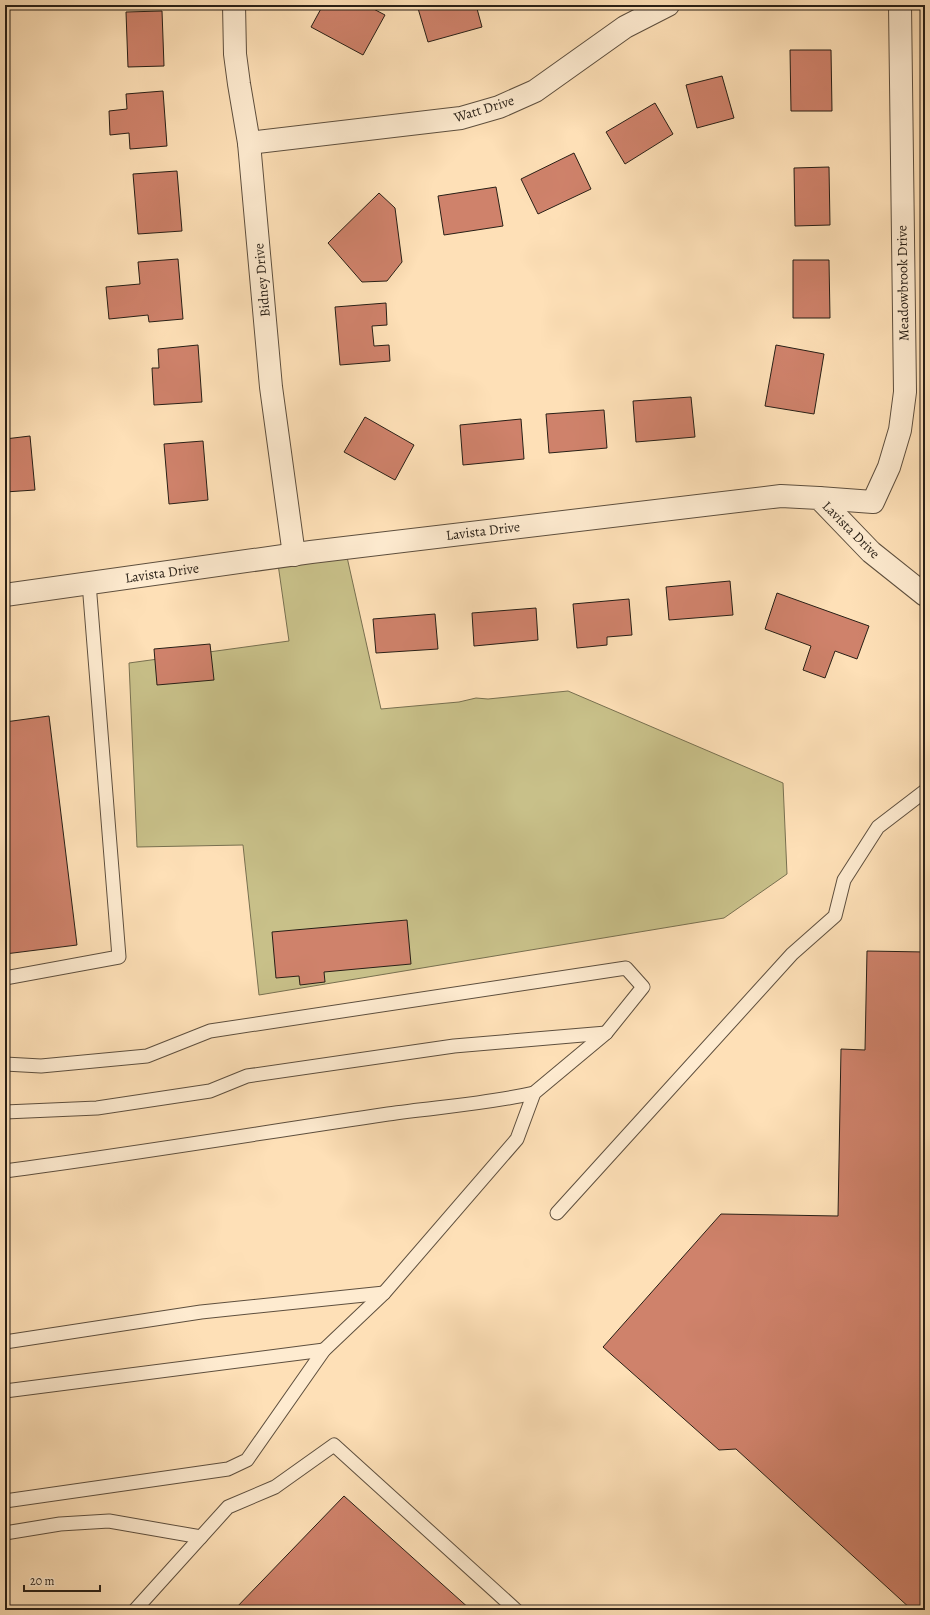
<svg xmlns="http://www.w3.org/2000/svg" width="930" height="1615" viewBox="0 0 930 1615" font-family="Alegreya,serif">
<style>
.green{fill:#c8c089;stroke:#787050}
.building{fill:#cf826b;stroke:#281f16}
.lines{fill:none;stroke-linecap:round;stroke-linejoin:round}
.service-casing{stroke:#5e4f3e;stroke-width:15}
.minor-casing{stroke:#5e4f3e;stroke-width:24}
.service{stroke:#feebd0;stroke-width:13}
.minor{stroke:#feebd0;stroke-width:22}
.labels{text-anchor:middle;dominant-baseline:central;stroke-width:3;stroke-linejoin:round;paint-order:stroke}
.street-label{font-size:14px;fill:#281f16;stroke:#feebd0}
</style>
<rect width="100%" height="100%" fill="#fee0b7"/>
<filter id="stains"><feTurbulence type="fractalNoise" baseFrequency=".005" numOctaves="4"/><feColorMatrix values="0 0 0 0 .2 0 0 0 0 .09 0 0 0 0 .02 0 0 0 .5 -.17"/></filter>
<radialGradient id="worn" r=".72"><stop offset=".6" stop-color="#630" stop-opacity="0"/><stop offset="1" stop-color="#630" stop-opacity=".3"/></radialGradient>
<polygon class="green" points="347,557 381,709 459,702 476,698 488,699 568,691 783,783 787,874 724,918 259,995 243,845 137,847 129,663 289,641 278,564"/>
<g class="building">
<polygon points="323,5 366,5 385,15 363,55 311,27"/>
<polygon points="417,5 476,5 482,27 428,42"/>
<polygon points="162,11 164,66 128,67 126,12"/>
<polygon points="790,50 831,50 832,111 791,111"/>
<polygon points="722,76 734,118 697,128 686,85"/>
<polygon points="163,91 167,146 130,149 129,133 110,135 109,111 127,109 126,94"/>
<polygon points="655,103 673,134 625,164 606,132"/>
<polygon points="574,153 591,189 538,214 521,179"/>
<polygon points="829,167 830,225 795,226 794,168"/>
<polygon points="177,171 182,231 138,234 133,174"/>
<polygon points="496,187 503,226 444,235 438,196"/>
<polygon points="379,193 395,208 402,262 387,281 362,282 328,243"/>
<polygon points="178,259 183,319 149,322 148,315 109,319 106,287 140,284 138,262"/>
<polygon points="793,260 829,260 830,318 793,318"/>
<polygon points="386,303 387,325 372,326 374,346 389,345 390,361 340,365 335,307"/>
<polygon points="198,345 202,402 154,405 152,368 159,368 158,349"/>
<polygon points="776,345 824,354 814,414 765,406"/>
<polygon points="691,397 695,437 636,442 633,401"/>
<polygon points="604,410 607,448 549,453 546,414"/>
<polygon points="365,417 414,445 395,480 344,452"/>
<polygon points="521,419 524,459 463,465 460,425"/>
<polygon points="30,436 35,490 5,492 5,439"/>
<polygon points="203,441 208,500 169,504 164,444"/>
<polygon points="730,581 733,615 669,620 666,587"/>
<polygon points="777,593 869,626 857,659 835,651 825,678 803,670 811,646 765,629"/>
<polygon points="629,599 632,635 607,637 607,645 577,648 573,604"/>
<polygon points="536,608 538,640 474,646 472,613"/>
<polygon points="435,614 438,649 376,653 373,619"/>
<polygon points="210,644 214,680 157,685 154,649"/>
<polygon points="49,716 77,945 5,954 5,722"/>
<polygon points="407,920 411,964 324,972 325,982 300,985 299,976 276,978 272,932"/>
<polygon points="867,951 925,952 925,1610 912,1610 736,1449 719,1450 603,1347 721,1214 838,1216 841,1049 865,1050"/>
<polygon points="344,1496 471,1610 234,1610"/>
</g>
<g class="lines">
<defs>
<g id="service">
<polyline points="5,978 119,957 89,583"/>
<polyline points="5,1064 41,1066 147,1056 210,1031 626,968 643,987 606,1033 534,1093 517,1139 384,1293 324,1350 247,1460 228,1469 5,1501"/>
<polyline points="5,1112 97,1108 210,1091 247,1076 454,1046 606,1033"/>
<path d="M5 1171C133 1154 260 1133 388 1114 437 1107 486 1104 534 1093"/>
<polyline points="557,1213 792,954 835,916 844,880 878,827 925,791"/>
<polyline points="5,1342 201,1312 384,1293"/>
<polyline points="5,1391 324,1350"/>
<polyline points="5,1533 60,1524 109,1521 201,1537"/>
<polyline points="135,1610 228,1507 275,1487 334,1445 516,1610"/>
</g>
<g id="minor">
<polyline points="234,5 235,54 239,84 249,143 271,387 294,555"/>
<polyline points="249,143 461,118 499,107 535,91 625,27 668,5"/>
<polyline points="819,498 873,502 889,467 900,430 905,392 900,5"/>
<polyline points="5,595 311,552 781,496 819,498 871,552 925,595"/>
</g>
</defs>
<use href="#service" class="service-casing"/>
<use href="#minor" class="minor-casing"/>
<use href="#service" class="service"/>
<use href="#minor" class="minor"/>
</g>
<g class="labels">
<g class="street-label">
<text transform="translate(484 109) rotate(-17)">Watt Drive</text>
<text transform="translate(262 280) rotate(-95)">Bidney Drive</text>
<text transform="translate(903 283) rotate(-91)">Meadowbrook Drive</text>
<text transform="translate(851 530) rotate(45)">Lavista Drive</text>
<text transform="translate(483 531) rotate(-7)">Lavista Drive</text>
<text transform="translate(162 573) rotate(-8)">Lavista Drive</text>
</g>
</g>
<rect width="930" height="1615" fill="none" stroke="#fee0b7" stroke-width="20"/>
<rect x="6" y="6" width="918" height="1603" fill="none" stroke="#281f16" stroke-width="2"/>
<rect x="10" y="10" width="910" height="1595" fill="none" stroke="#281f16"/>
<path d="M24 1585v6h76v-6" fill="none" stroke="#281f16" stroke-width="2"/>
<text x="30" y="1585" font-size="12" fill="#281f16" stroke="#feebd0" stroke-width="3" paint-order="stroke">20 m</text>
<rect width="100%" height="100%" filter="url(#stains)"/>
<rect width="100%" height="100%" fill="url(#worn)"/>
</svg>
